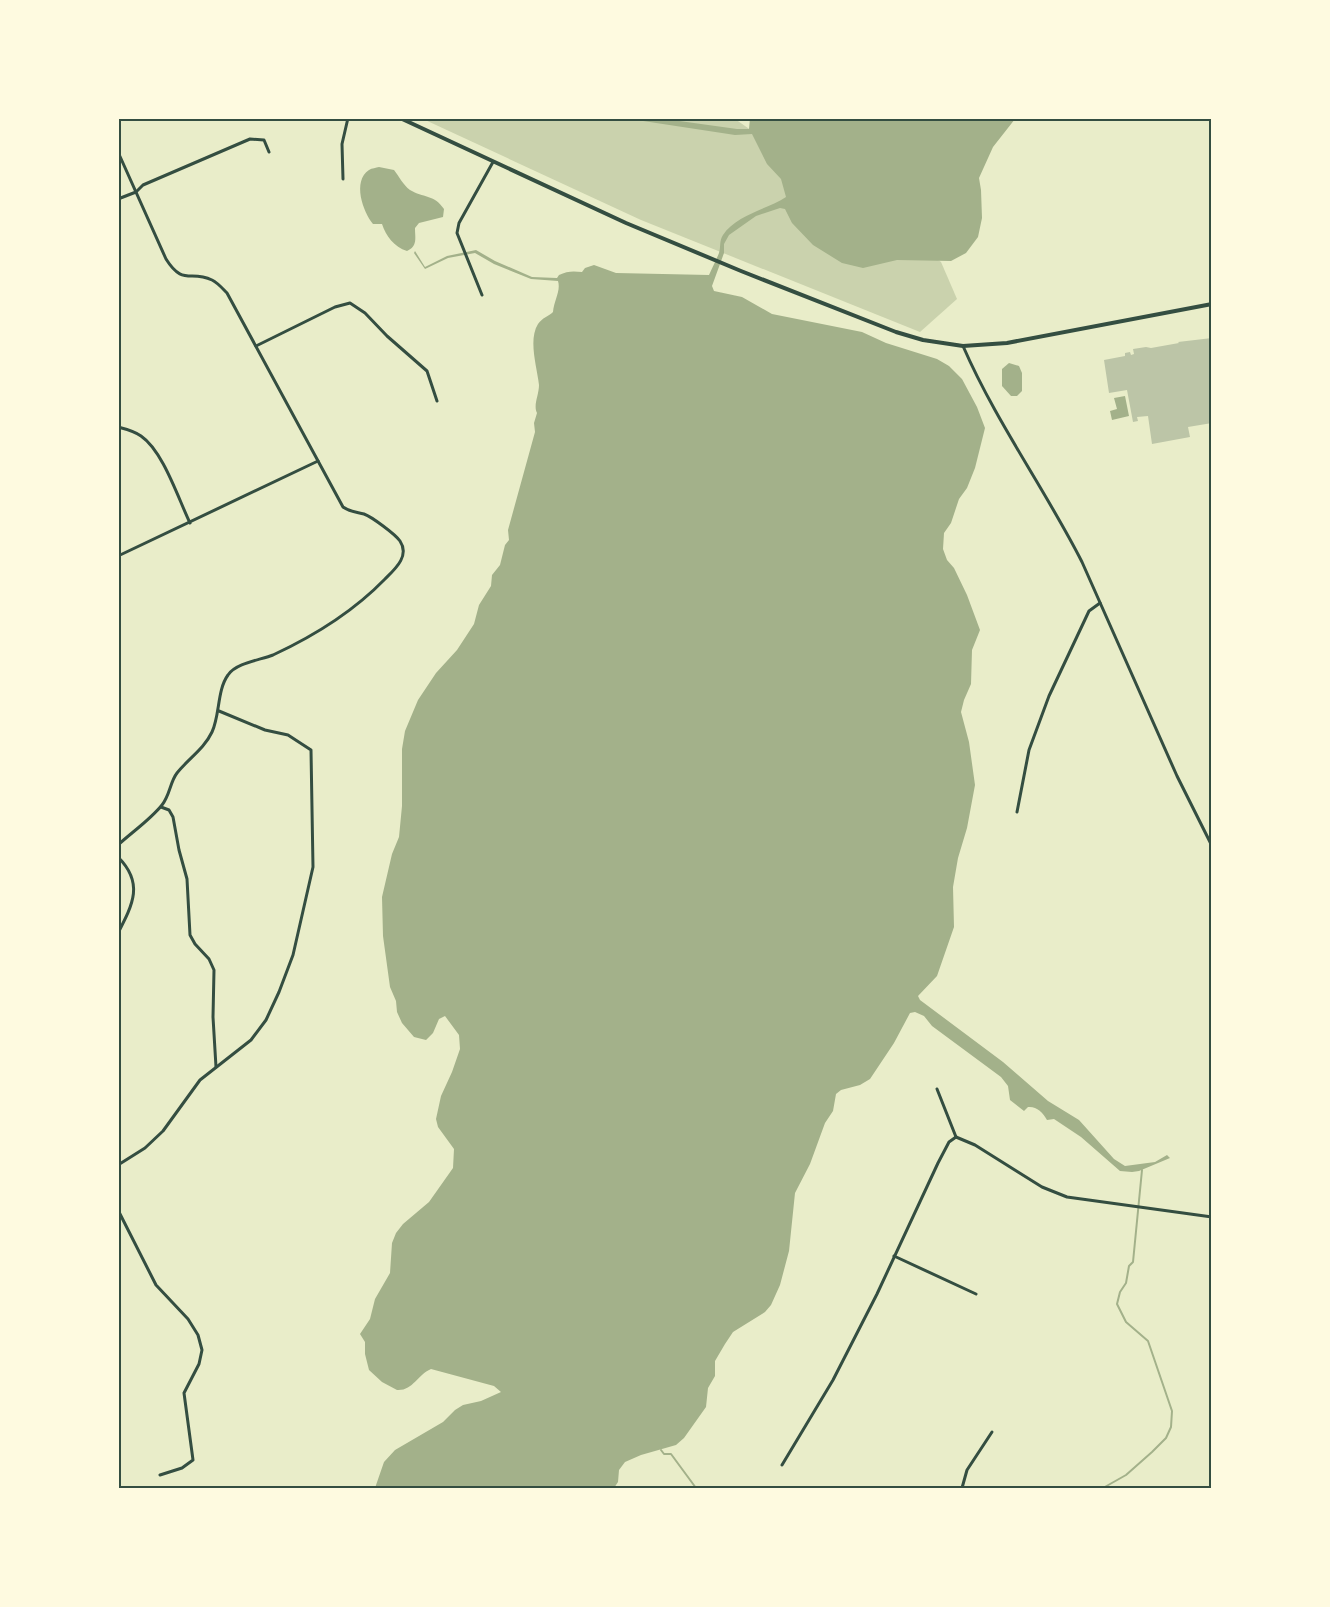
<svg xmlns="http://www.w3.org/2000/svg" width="1330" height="1607" viewBox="0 0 1330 1607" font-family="Figtree,sans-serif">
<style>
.green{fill:#cad2ad}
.water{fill:#a3b18a}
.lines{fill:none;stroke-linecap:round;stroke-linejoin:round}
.stream{stroke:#a3b18a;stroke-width:2}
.building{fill:#bcc5a7}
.minor{stroke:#344e41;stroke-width:3}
.tertiary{stroke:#344e41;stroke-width:4}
.neatline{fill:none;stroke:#344e41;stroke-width:2}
</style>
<rect width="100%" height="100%" fill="#e9edc9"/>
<polygon class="green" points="423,119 735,119 941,262 957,299 920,332 641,220"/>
<g class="water">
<path d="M750 118 1015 119 993 147 979 178 981 190 982 218 978 237 966 253 951 261 897 260 863 268 842 263 813 245 792 223 785 209 780 208 756 216 729 235 724 244V253L712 286 714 291 742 297 772 314 862 332 886 343 937 359 949 366 962 379 977 407 985 428 975 468 967 488 959 499 951 523 944 533 943 549 947 560 954 568 967 595 980 630 972 650 971 684 964 700 961 712 969 742 975 785 967 828 958 858 953 887 954 927 937 976 918 996 920 1000 1003 1062 1048 1101 1079 1120 1114 1159 1125 1166 1155 1162 1167 1155 1170 1158 1139 1171 1132 1172 1120 1171 1081 1137 1054 1119 1047 1120C1043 1112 1036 1106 1028 1107L1024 1111 1010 1100 1008 1086 1001 1077 932 1026 924 1016 915 1012 910 1013 894 1043 870 1079 860 1085 841 1090 836 1094 833 1111 825 1123 810 1164 795 1193 789 1251 780 1285 771 1305 765 1312 733 1332 725 1344 715 1361V1376L708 1388 706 1407 684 1438 676 1445 641 1455 625 1462 619 1470 618 1482 614 1488H375L384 1462 395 1450 443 1422 455 1410 463 1405 481 1401 501 1392 494 1386 431 1369C417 1375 413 1391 397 1390L382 1382 369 1370 365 1354V1342L360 1334 370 1319 375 1299 390 1273 392 1243 396 1233 403 1224 429 1202 453 1168 454 1149 438 1127 436 1119 441 1096 452 1072 460 1049 459 1035 445 1016 439 1019 433 1033 426 1040 414 1037 402 1023 397 1012 396 1001 390 987 383 936 382 897 392 854 399 837 402 806V749L405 731 418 700 436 673 457 650 474 624 479 605 491 586 492 575 500 565 505 545 509 540 508 530 535 432 534 423 537 413C533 405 539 395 539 385 537 367 528 340 538 324 542 318 549 316 553 312 554 300 561 291 558 281L531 279 494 264 475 253 448 258 425 269 414 253 415 251 425 267 447 256 476 250 495 261 532 277 557 278 559 275C567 271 573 271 582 272L585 268 594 265 616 273 709 275C712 268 716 261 719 253 721 247 719 241 723 235 736 215 768 209 786 197L781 179 767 164 752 134 735 135 630 119H665L737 129H749Z"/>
<path d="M379 167 394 170C399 176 403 185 410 190 423 198 434 194 444 209L443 217 419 223 415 228C415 238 418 246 407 251 394 247 386 236 382 224H373C363 212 352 181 369 170 372 168 376 168 379 167Z"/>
<polygon points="1009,363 1019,366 1022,373 1022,391 1017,396 1011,396 1002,386 1002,369"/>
<polygon points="1125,396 1129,416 1112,420 1110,411 1117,409 1114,398"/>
</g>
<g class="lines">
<g class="stream">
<polyline points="661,1450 664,1454 671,1454 696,1488"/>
<polyline points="1103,1488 1126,1475 1152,1452 1166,1438 1171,1427 1172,1411 1148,1341 1126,1322 1117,1304 1120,1292 1126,1283 1129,1266 1133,1262 1142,1170"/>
</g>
</g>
<polygon class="building" points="1212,338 1212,423 1188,427 1190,437 1152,444 1148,416 1137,417 1138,421 1133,422 1127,390 1109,393 1104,360 1125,356 1125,353 1130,352 1131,355 1134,354 1133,349 1146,347 1151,348 1179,343 1178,342"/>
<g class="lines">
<g class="minor">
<path d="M118 152 166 259C183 286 190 270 212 280 218 283 222 288 227 293L343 507C350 512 356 512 364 514 372 517 395 534 400 541 410 556 395 569 385 579 353 612 314 636 273 655 260 660 236 663 228 675 217 690 220 715 212 732 204 749 189 758 177 773 170 782 170 795 162 805 150 820 132 832 118 845"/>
<polyline points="343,179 342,144 348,118"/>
<polyline points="118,199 136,192 143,185 250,139 264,140 269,152"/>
<polyline points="482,295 457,233 459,223 493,162"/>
<polyline points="256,346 335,307 350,303 365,313 387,336 427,371 437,401"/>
<path d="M963 346C996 422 1045 489 1082 562L1177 776 1212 846"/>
<path d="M118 427C126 429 134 431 141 436 163 451 178 498 190 523"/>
<polyline points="118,556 318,461"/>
<polyline points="161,807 169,810 173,817 179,850 187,879 190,935 195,944 209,959 214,970 213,1017 216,1067"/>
<polyline points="1017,812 1029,750 1049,696 1089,611 1100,603"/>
<path d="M118 857C144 883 133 904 118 933"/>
<polyline points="937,1089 956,1137"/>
<polyline points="956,1137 975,1145 1042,1187 1067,1197 1212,1217"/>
<polyline points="118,1165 145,1148 163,1131 200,1080 251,1040 266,1020 279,992 293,955 313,867 311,750 288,735 265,730 219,711"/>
<polyline points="118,1210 156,1285 188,1319 198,1335 202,1350 199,1364 184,1393 193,1460 182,1468 160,1475"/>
<polyline points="894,1256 976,1294"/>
<polyline points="782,1465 833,1380 877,1294 938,1163 949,1142 956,1137"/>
<polyline points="962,1488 967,1470 992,1432"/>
</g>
<polyline class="tertiary" points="400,118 626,223 741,271 896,332 923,340 963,346 1007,343 1212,304"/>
</g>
<rect width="1330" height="1607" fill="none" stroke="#fefae0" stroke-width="240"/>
<rect x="120" y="120" width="1090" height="1367" class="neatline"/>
</svg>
